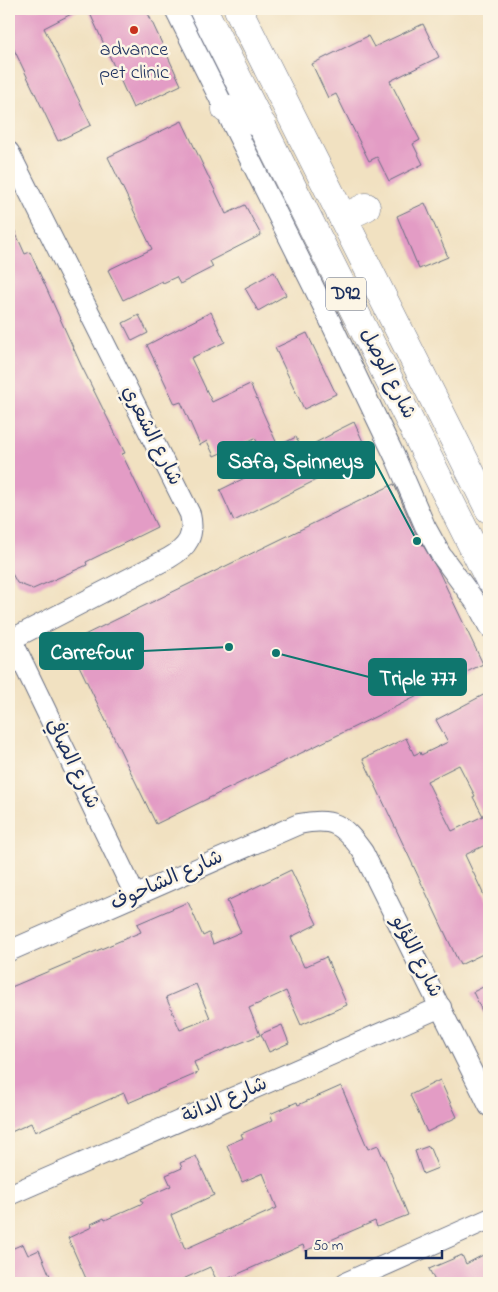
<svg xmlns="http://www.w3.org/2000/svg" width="498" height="1292" viewBox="0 0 498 1292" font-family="'Indie Flower','Playpen Sans Arabic',sans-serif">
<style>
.building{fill:#e39cc5;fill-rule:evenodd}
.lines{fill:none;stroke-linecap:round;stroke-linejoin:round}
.minor-casing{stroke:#666d81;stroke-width:22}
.primary-casing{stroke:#666d81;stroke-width:29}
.minor{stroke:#fff;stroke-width:20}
.primary{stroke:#fff;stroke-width:28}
.poi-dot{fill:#c8321e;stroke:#fcf5e5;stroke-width:2}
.labels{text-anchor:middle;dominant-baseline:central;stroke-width:5;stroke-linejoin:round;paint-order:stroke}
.shield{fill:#fcf5e5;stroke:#5e6a86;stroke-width:1}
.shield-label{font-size:19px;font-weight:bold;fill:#1b2f5e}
.poi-label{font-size:20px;fill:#1b2f5e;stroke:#fcf5e5}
.street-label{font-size:20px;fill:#1b2f5e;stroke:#fcf5e5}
.leader{fill:none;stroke:#0f766e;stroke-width:2}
.callout-dot{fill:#0f766e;stroke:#fcf5e5;stroke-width:2}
.callout{fill:#0f766e;stroke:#0f766e;stroke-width:2}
.callout-label{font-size:21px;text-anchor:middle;font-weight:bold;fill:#fff}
</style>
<rect width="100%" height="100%" fill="#fcf5e5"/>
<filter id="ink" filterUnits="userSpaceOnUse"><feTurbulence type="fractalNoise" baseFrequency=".02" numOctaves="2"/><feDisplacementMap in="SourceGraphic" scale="10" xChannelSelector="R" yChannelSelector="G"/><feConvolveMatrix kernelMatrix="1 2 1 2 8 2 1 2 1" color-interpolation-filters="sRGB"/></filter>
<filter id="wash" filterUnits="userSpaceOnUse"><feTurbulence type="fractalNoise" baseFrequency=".0096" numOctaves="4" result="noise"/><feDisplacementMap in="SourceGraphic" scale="20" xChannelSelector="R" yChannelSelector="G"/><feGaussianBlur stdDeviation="1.12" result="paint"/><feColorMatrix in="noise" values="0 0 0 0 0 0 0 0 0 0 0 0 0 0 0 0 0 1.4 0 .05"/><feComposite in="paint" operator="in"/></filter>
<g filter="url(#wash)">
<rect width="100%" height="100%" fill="#f1e1c1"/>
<g id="blocks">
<g class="building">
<polygon points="9,9 81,9 44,28 91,125 58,141 9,39"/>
<polygon points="88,9 146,9 181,85 133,108"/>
<polygon points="423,24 439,57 390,81 420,140 413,144 423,164 389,181 377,157 369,161 336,94 328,98 312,64 368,36 374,47"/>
<polygon points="182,121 226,214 245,205 261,235 210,261 213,267 180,284 176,277 163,283 162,281 123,300 108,270 152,249 108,157"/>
<polygon points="425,203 448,257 419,269 397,216"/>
<polygon points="9,218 25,254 30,252 81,365 125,453 122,454 157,527 86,562 87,565 33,589 17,583 9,568"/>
<polygon points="274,272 286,295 258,311 245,288"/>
<polygon points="211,312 225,342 191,358 212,402 250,384 278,446 296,437 302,450 332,434 332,433 354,422 370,457 347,467 346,465 234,521 220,490 269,466 255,438 214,456 207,441 200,445 181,402 175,404 147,345"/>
<polygon points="139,315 148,333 132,341 123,323"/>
<polygon points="307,333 336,394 304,409 275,348"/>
<polygon points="394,484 415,532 439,572 483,664 156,824 68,643"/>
<path d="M489 692V843L465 855 489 906V951L460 965 363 759 406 738 414 755 420 752 421 755 448 742 436 720ZM459 765 475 796 473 797 483 816 452 831 427 781Z"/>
<path d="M291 870 317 924 291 937 304 967 326 957 347 1005 301 1025 286 991 249 1008 260 1035 194 1062 198 1073 128 1103 124 1093 35 1132 31 1123 9 1133V988L141 932 137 924 188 902 203 936 209 933 213 944 241 932 227 901ZM196 984 210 1018 180 1030 166 997Z"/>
<polygon points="489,984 489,1026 473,992"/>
<polygon points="282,1025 289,1043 269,1052 261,1034"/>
<polygon points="440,1080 457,1117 427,1132 410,1095"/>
<polygon points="341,1086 368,1149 378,1145 383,1157 384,1157 408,1215 377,1227 375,1221 305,1251 303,1245 218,1283 210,1267 174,1283 88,1283 68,1238 92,1227 91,1224 104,1218 105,1220 143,1203 141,1199 171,1186 166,1175 182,1168 180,1163 196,1156 214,1195 171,1215 185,1249 277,1208 263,1173 242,1182 227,1145 243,1138 241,1134 273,1120 270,1114 297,1102 298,1105"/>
<polygon points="429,1146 438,1168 423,1174 415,1151"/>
<polygon points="23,1244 28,1255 39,1250 53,1283 9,1283 9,1250"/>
<polygon points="485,1254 489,1263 489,1283 436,1283 429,1269 462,1255 466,1264"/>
</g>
</g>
</g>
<g filter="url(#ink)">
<use href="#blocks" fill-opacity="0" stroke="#666d81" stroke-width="1"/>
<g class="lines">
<defs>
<g id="minor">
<polyline points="175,9 323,306 396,459 425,526 441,555 477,604 489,627"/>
<path d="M9 152 190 514C195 536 188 547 169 558L12 639"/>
<polyline points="9,634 135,895"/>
<path d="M9 951 299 824C333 817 343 824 363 852L489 1106"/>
<polyline points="9,1195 441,1007"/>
<polyline points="345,1283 489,1219"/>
</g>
<g id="primary">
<polyline points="203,9 489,579"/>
<polyline points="238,9 489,509"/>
<polyline points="226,109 262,125"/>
<polyline points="343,218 366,207"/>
</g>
</defs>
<use href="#minor" class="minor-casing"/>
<use href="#primary" class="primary-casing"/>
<use href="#minor" class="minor"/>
<use href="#primary" class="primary"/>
</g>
</g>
<circle class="poi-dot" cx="134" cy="30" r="5"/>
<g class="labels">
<rect class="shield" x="326" y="277.5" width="40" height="33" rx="4"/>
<g class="shield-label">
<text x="346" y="294">D92</text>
</g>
<g class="poi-label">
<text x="134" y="50">advance<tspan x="134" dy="23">pet clinic</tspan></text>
</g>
<g class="street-label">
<text transform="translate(387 374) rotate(63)">شارع الوصل</text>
<text transform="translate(151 436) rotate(63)">شارع الشعري</text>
<text transform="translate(72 764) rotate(64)">شارع الصافي</text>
<text transform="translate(167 881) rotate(-24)">شارع الشاحوف</text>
<text transform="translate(416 957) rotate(63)">شارع اللؤلو</text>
<text transform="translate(225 1101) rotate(-23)">شارع الدانة</text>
</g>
</g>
<path class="leader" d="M417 541L374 460M229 647L143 651M276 653L369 677"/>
<g class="callout-dot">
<circle cx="417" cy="541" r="5"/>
<circle cx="229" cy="647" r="5"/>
<circle cx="276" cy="653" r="5"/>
</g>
<g class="callout">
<rect x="218" y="442" width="156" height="36" rx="5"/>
<rect x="40" y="633" width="103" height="36" rx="5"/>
<rect x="369" y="659" width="97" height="36" rx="5"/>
</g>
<g class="callout-label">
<text x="296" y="468">Safa, Spinneys</text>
<text x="92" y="659">Carrefour</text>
<text x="418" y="685">Triple 777</text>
</g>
<rect width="498" height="1292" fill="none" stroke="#fcf5e5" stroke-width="30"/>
<path d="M306 1250v8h136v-8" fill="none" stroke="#1b2f5e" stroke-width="2.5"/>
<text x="313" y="1250" font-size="15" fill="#1b2f5e" stroke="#fcf5e5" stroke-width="4" paint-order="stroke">50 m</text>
</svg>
